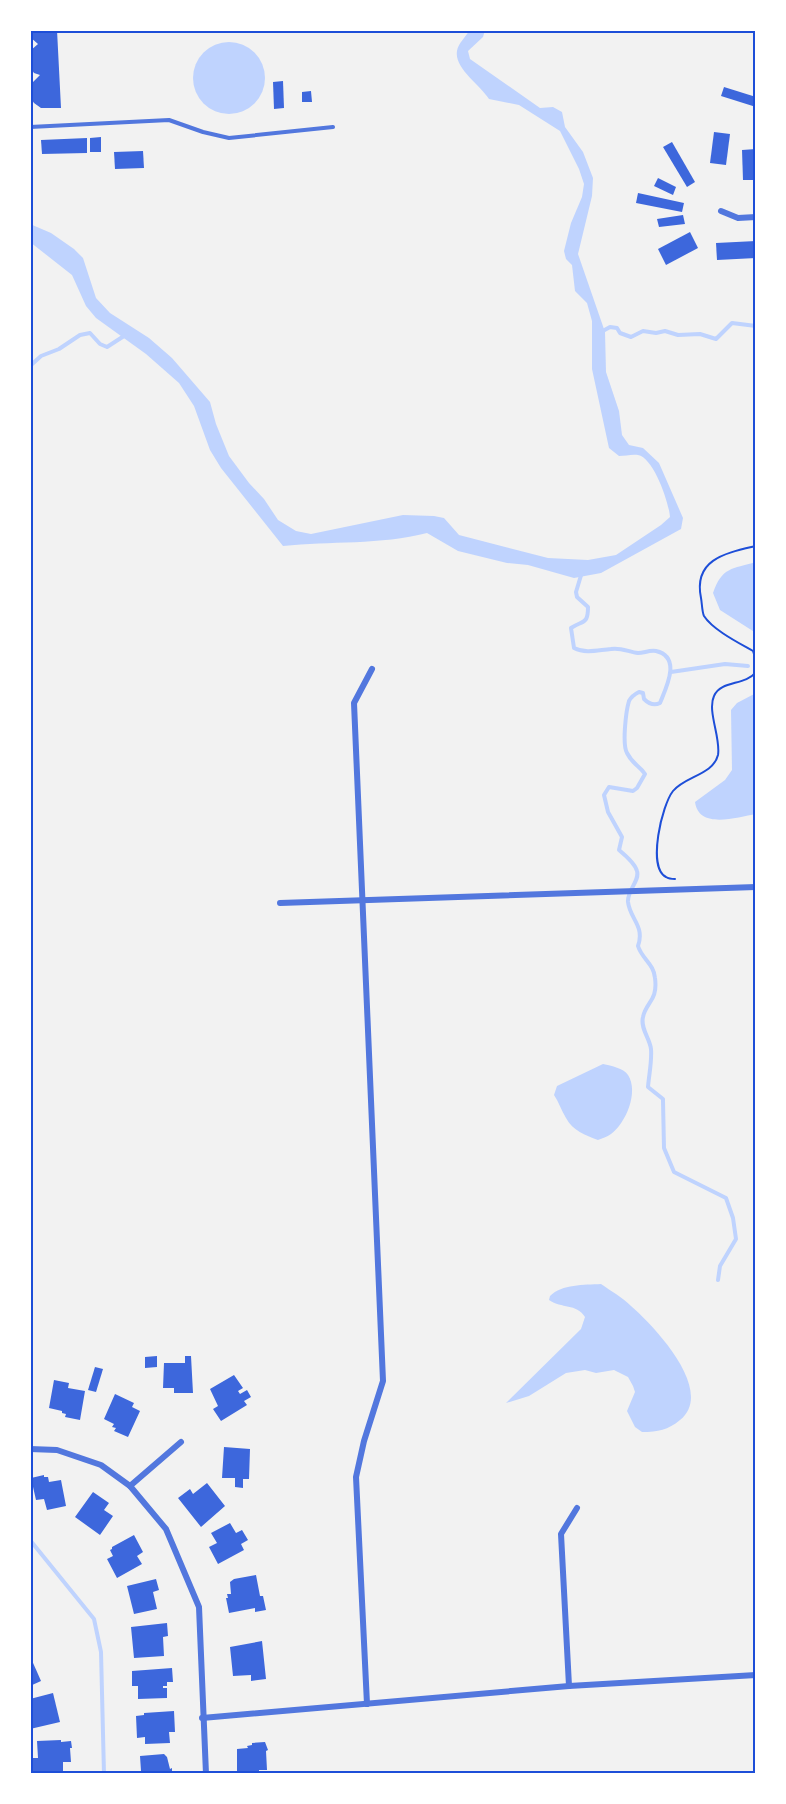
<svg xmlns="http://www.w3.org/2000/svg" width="786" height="1804" viewBox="0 0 786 1804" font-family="'Asap Condensed',sans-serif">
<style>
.water{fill:#bfd3fe}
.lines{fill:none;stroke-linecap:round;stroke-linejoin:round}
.stream{stroke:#bfd3fe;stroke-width:4}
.building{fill:#3d67dc}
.path{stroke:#1d4ed8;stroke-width:2}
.service{stroke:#5277de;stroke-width:4}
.minor{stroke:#5277de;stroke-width:6}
.neatline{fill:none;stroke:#1d4ed8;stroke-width:2}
</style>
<rect width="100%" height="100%" fill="#f2f2f2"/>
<g class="water">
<path d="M470 30H485L483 37 468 51 470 59 540 108 553 107 562 112 565 127 583 152 593 178 592 196 578 254 605 332 606 372 619 411 622 435 629 445 643 448 659 463 683 518 681 529 601 573 574 578 528 565 507 563 458 551 427 533C381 545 330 541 283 546L221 468 210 450 194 406 179 383 146 354 96 318 86 306 72 275 30 242V224L51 233 74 249 83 258 96 298 110 313 149 338 172 358 210 402 216 424 229 456 249 483 264 499 278 520 296 531 311 534 403 515 434 516 444 518 459 535 548 558 588 560 616 555 661 525 670 517C669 503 654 458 638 455 632 454 625 456 619 456L609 448 592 369V321L587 303 575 291 572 265 566 259 564 251 571 223 582 197 584 184 579 169 560 131 519 105 489 99C480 85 454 68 457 51 458 44 466 36 470 30Z"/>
<circle cx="229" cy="78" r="36"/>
<path d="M756 562V633L720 610 713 593C722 567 732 569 756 562Z"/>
<path d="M756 693V814C737 817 699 830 695 802L725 780 732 770 731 710 737 703Z"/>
<path d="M603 1064C612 1066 623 1068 628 1075 639 1092 626 1123 611 1134 607 1137 602 1138 598 1140 585 1135 573 1131 566 1118 561 1110 559 1102 554 1095L557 1086Z"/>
<path d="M601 1284C611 1291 622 1297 631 1306 654 1326 716 1391 680 1420 668 1430 658 1432 642 1432L635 1427 627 1411 635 1392 633 1386 628 1377 614 1370 596 1373 585 1370 566 1373 529 1396 506 1403 581 1329 585 1317C576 1303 562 1309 549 1300L550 1296C562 1284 584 1285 601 1284Z"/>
</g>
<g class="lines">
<g class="stream">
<polyline points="601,332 610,327 617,328 620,333 631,337 643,331 656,333 665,331 678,335 700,334 716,339 732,323 756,326"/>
<polyline points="30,366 41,356 59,349 80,335 90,333 100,344 107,347 124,336"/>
<path d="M582 572 576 592 577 597 588 607C588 625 583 620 571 628L574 648C586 654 598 650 611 649 620 647 629 652 638 653 644 653 649 650 656 651 682 657 666 688 660 703 654 706 649 704 644 699L643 693 639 692C635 694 631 697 629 701 626 711 622 744 627 753 633 765 639 765 645 774L637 788 633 791 609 787 604 795 608 812 622 837 619 850C625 855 635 863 637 871 640 881 627 890 628 902 630 919 645 926 638 946 642 959 654 964 655 978 658 1001 646 1002 643 1017 640 1028 650 1039 651 1049 652 1061 649 1075 648 1087L663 1099V1101L664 1148 674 1172 726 1198 733 1218 736 1239 720 1266 718 1280"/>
<polyline points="671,672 725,664 748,666"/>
<polyline points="30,1540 94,1619 101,1652 104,1774"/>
</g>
</g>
<g class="building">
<polygon points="30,30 57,30 61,108 41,108 34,103 30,97 30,85 40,75 34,73 30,67 30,51 38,44 30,37"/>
<polygon points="283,81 284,108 274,109 273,82"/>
<polygon points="724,87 756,97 756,107 721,96"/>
<polygon points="311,91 312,102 302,102 302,92"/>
<polygon points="714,132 730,134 726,165 710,163"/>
<polygon points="101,137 101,152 90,152 90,138"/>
<polygon points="87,138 87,153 42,154 41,140"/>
<polygon points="672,142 695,182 687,187 663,147"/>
<polygon points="756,149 756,180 743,180 742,150"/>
<polygon points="143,151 144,168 115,169 114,152"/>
<polygon points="658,178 676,187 673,195 654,186"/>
<polygon points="638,193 684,203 682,212 636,203"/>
<polygon points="683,215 685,224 659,227 657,219"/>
<polygon points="690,232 698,248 666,265 658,249"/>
<polygon points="756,241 756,258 717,260 716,243"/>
<polygon points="157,1356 157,1367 145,1368 145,1357"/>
<polygon points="185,1356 191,1356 193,1393 174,1393 174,1388 163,1388 164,1363 185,1363"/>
<polygon points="95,1367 103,1369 96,1392 88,1390"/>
<polygon points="234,1375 243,1388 238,1391 240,1394 247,1390 251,1397 244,1401 247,1405 221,1421 213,1409 218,1406 210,1389"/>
<polygon points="54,1380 69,1383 68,1388 85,1391 80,1420 65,1417 66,1414 62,1413 62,1411 49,1408"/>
<polygon points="115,1394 134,1403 132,1407 140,1411 128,1437 114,1431 116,1428 112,1427 114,1424 104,1419"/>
<polygon points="224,1447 250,1449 249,1479 243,1479 243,1488 235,1487 235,1478 222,1478"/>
<polygon points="44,1475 44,1477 48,1477 49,1482 61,1480 66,1506 47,1510 44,1499 36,1500 31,1478"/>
<polygon points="207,1483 225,1506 201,1527 178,1498 190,1489 193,1494"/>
<polygon points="93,1492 109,1503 104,1510 113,1516 100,1535 75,1517"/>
<polygon points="230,1523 236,1533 242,1530 248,1540 241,1544 244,1550 218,1564 209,1547 217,1543 211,1533"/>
<polygon points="134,1535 143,1552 137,1556 142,1564 117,1578 107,1559 113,1556 110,1550 112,1549 112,1547"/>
<polygon points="256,1575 260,1596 263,1596 266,1610 255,1612 255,1608 229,1613 226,1598 228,1598 227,1594 231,1594 230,1582 234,1579"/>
<polygon points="156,1579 159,1590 153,1592 157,1609 134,1614 127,1586"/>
<polygon points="167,1623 168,1636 163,1637 164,1656 134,1658 131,1627"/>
<polygon points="262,1641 266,1679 251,1681 251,1675 233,1676 230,1647"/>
<polygon points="30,1656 41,1681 30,1686"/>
<polygon points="172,1668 173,1682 167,1682 167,1686 163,1686 163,1688 167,1688 167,1698 138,1699 138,1686 132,1686 132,1671"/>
<polygon points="53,1693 60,1722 30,1729 30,1699"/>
<polygon points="174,1711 175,1732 169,1732 170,1743 145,1744 145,1737 137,1738 136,1716 144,1715 144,1713"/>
<polygon points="61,1740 61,1742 71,1741 72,1748 70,1748 71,1762 63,1762 63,1771 33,1772 32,1758 38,1758 37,1741"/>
<polygon points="265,1742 268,1750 266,1751 267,1770 259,1770 259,1774 237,1774 237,1749 248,1748 247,1746 252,1745 252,1743"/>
<polygon points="164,1754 167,1757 170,1769 172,1768 172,1771 177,1774 147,1774 146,1771 141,1771 140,1756"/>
</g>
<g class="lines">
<g class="path">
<path d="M756 546C726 553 693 559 701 598 702 603 702 612 704 616 713 630 739 643 753 651L756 660"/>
<path d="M675 879C672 879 669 879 666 877 647 867 662 805 673 791 685 776 713 775 718 755 721 738 707 711 714 696 721 680 745 686 756 672"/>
</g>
<polyline class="service" points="30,127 169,120 203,132 229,138 333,127"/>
<g class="minor">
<polyline points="721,211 738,218 756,217"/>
<polyline points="280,903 756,887"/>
<polyline points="30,1449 57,1450 101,1465 130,1486 166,1529 199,1607 206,1774"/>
<polyline points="130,1486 181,1442"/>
<polyline points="569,1686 561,1534 577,1508"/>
<polyline points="367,1704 356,1477 364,1441 383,1381 354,703 372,669"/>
<polyline points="202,1718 569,1686 756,1675"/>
</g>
</g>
<rect width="786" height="1804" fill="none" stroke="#ffffff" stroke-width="63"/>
<rect x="32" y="32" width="722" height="1740" class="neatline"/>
</svg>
